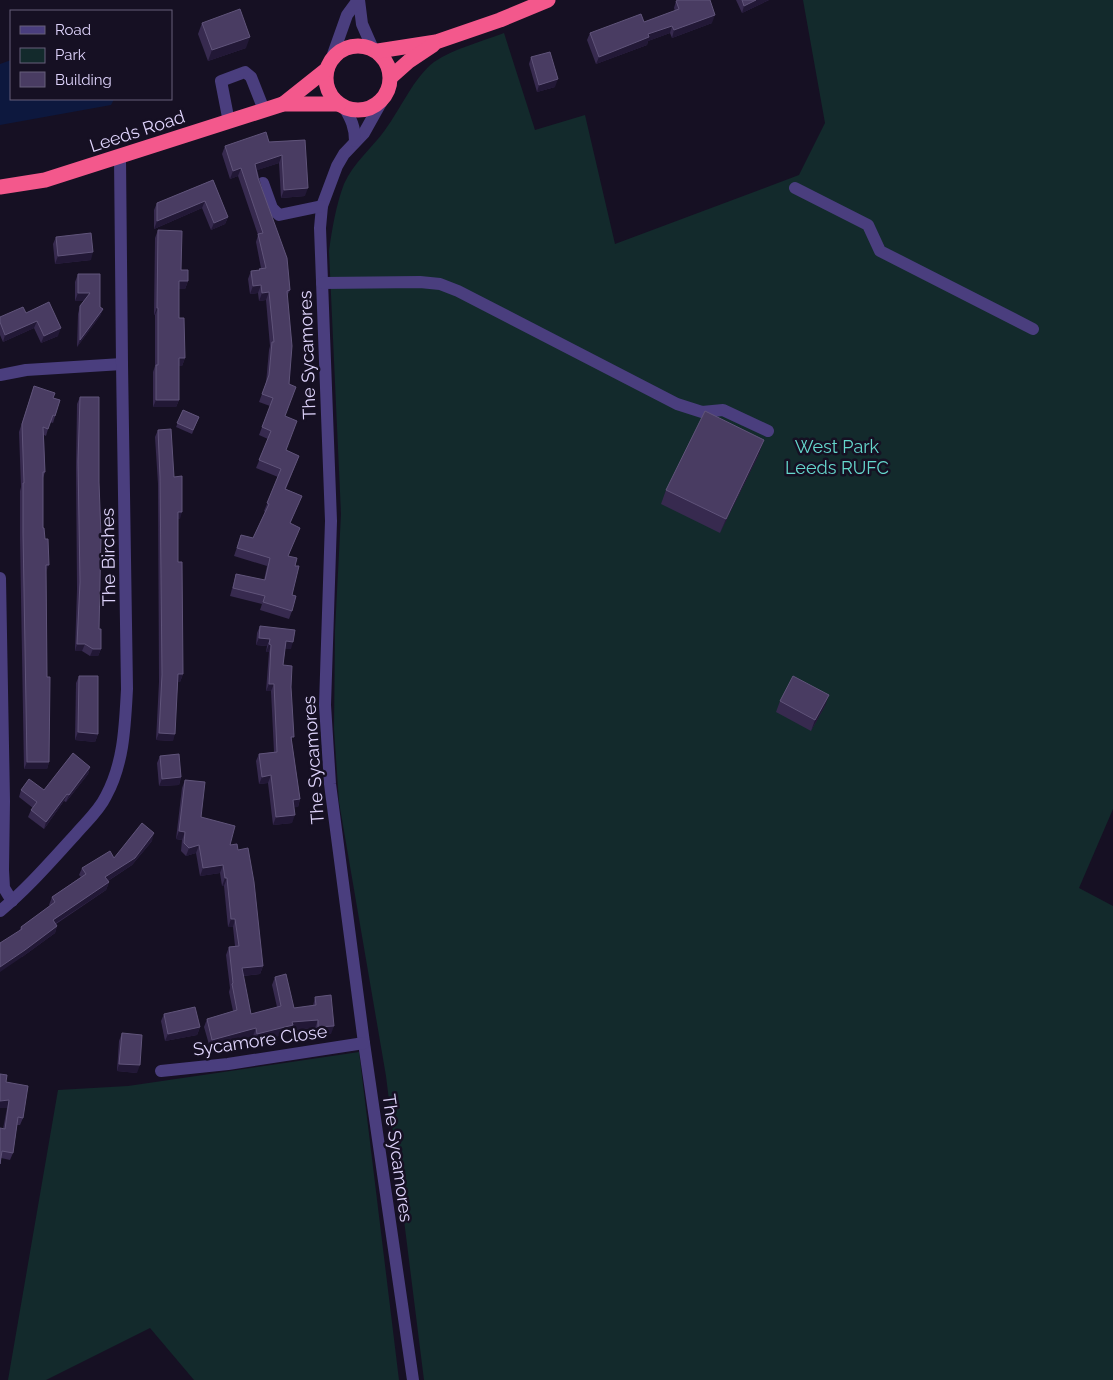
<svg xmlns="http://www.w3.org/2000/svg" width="1113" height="1380" viewBox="0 0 1113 1380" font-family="Raleway,sans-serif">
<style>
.green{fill:#132a2c}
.water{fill:#0d183e}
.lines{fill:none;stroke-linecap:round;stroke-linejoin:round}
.minor{stroke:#4a3e7e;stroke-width:12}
.highway{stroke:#f3588c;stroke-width:15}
.wall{fill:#372a4f}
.shaded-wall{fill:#221836}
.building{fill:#493c62;stroke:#60547a}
.labels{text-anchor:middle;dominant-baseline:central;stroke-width:5;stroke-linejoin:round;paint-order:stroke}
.street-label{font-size:18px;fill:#dfd4fc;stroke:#161023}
.park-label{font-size:18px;fill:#65d7cc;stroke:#161023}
</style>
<rect width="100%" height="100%" fill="#161023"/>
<g class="green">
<path d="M803 0H1113V809L1079 888 1113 906V1380H424L386 1076 339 802 334 729 335 630 341 514 329 251C332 229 336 205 344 184 353 163 372 148 385 130 400 110 414 77 434 62 455 48 481 42 504 33L535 130 585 115 615 244 799 175 825 123Z"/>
<polygon points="359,1052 399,1380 194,1380 150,1328 46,1380 8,1380 58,1090 128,1086"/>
</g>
<polygon class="water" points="11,60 11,99 114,99 111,105 0,125 0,64"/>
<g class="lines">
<g class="minor">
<polyline points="359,0 362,24 373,49"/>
<polyline points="331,60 347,15 358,0"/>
<polyline points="383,99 364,133 344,154 337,166 322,206 320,228 331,521 325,705 330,784 364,1043 413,1380"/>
<path d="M344 107C351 119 355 127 355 141"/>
<polyline points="229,122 221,81 245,72 251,77 264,110"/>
<polyline points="263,183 272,208 279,215 322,206"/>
<polyline points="795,188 868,225 880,251 1033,329"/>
<polyline points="322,283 420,282 440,284 458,291 677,404 702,412 723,410 768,431"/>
<polyline points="0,375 26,370 122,364"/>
<polyline points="0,578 4,801 3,870 4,888 12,901"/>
<path d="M0 911C27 889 51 861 75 835 85 823 99 811 106 796 124 763 125 725 127 689L122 364 120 157"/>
<polyline points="161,1071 228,1064 364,1043"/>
</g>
<g class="highway">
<circle cx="358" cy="78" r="32"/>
<polyline points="378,51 436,42 500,20 548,0"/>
<polyline points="391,77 409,61 433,45"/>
<polyline points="283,104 327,69"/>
<polyline points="0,187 45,180 283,104 339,104"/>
</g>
</g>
<g class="wall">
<polygon points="736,0 769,0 742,13"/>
<polygon points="676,1 712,23 672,38 670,33 648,41 647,45 596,64 587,40 590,33 644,22 675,11 674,8"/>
<polygon points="202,23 246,48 208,61 198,34"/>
<polygon points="531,57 555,87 537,92 529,64"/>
<polygon points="305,140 305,196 281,198 279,163 257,170 290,290 287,296 285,416 286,450 299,456 286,489 302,496 290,523 300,528 288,556 295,566 292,595 292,611 289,619 260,610 262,604 230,596 236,574 264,580 267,566 234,556 241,535 253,538 265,512 264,511 278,477 256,468 268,439 259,435 270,406 259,402 266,383 269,350 270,346 266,300 259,301 258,293 250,294 248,279 251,271 259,270 259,269 261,268 256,242 258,235 238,176 230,179 222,154 225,146 269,142"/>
<polygon points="213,180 228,217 225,224 211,230 202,208 154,229 154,210 157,203"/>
<polygon points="158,230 188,281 185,289 179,289 179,318 185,358 182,366 179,366 179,400 176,407 153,407 153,372 155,366 155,315 154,315 155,238"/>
<polygon points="56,237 91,260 55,264 53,244"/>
<polygon points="78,274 100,307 103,309 100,316 77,347 78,314 80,306 84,301 75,301 75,282"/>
<polygon points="26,313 58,336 41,343 34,328 3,342 0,335 0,317"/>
<polygon points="34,386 53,398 60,400 53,423 50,422 46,436 44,435 45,472 43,478 43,528 46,572 47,677 49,762 47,769 24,769 20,540 20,491 21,487 19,432"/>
<polygon points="80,397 99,482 99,629 101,649 98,656 90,656 82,651 75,651 77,589 76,468 77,404"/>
<polygon points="183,410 199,417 192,434 176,427"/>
<polygon points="158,430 174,477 180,519 178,519 178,562 183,674 180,682 178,682 173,741 156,740 159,682 158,484 155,437"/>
<polygon points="759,454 720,533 661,504 666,490"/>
<polygon points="260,626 291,649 285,649 283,665 291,687 292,743 300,799 298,807 294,807 292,823 273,825 268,783 259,784 256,761 259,754 274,752 271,691 266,691 269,652 266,652 267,646 256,645 257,633"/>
<polygon points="79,676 98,734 95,742 75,740 76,683"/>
<polygon points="780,701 825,706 811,731 776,712"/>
<polygon points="160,756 181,777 179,785 159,786 157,763"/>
<polygon points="90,767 88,774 66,802 64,801 44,829 28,817 31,810 33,808 19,797 21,790 44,790"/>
<polygon points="185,780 201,817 230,845 263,966 260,974 243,976 251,1014 277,1007 272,985 275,977 294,1008 313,1006 315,997 331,1034 315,1035 315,1028 291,1030 290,1033 255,1042 253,1036 210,1048 204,1027 207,1019 233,1011 229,992 230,988 226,955 229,947 235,946 233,927 228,927 224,886 222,886 220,873 200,876 196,853 186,856 181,851 182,840 176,839 182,788"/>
<polygon points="152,841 132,865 108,881 109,882 106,890 56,924 57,926 55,933 22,957 19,931 21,927 50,906 49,905 52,897 81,877 79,875 82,868 114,858"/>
<polygon points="164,1014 200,1027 197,1035 165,1041 161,1021"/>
<polygon points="122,1033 137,1073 117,1071 119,1041"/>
<polygon points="6,1082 23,1118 20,1125 17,1125 13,1153 10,1160 1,1158 3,1129 7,1108"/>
</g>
<g class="shaded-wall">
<polygon points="756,0 769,0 742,13 744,6"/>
<polygon points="715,15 712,23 672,38 674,30"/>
<polygon points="672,26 670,33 648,41 647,45 596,64 599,57 648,34"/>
<polygon points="250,37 246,48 208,61 212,50"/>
<polygon points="558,79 555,87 537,92 539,85"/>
<polygon points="282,155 279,163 252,172 255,164"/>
<polygon points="241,168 238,176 230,179 233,171"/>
<polygon points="308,188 305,196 281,198 284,190"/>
<polygon points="205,201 202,208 154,229 157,221"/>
<polygon points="228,217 225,224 211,230 214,223"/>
<polygon points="93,252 91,260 55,264 58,256"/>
<polygon points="179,281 188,281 185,289 176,289"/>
<polygon points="261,285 258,293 250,294 253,286"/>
<polygon points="269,292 266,300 259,301 262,293"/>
<polygon points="78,293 90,293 87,301 75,301"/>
<polygon points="157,308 158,308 155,315 154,315"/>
<polygon points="103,309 100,316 77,347 80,340"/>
<polygon points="37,321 34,328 3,342 5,335"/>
<polygon points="61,328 58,336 41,343 44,336"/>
<polygon points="179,358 185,358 182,366 176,366"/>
<polygon points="156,400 179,400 176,407 153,407"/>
<polygon points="764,440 759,454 720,533 726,519"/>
<polygon points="178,512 182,512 180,519 175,519"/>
<polygon points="46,565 49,565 46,572"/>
<polygon points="259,638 270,639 267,646 256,645"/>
<polygon points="286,641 293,642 291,649 284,649"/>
<polygon points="77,644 85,644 82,651 75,651"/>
<polygon points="269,644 271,645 269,652 266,652"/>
<polygon points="93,649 101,649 98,656 90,656"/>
<polygon points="178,674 183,674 180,682 176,682"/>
<polygon points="269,684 274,684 271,691 266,691"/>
<polygon points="829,695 825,706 811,731 815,720"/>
<polygon points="78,732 98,734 95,742 75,740"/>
<polygon points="159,733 175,734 173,741 156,740"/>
<polygon points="27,762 49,762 47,769 24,769"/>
<polygon points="90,767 88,774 66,802 69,795"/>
<polygon points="271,775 268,783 259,784 262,777"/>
<polygon points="181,777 179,785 159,786 162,779"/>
<polygon points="67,794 64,801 44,829 46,822"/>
<polygon points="300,799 298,807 290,808 293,800"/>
<polygon points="295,815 292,823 273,825 276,817"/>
<polygon points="179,831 185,832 182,840 176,839"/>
<polygon points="154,833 152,841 132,865 103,884 105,877"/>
<polygon points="199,845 196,853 186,856 189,848"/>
<polygon points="223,865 220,873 200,876 203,868"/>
<polygon points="225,878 227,878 224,886 222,886"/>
<polygon points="109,882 106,890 50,927 53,920"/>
<polygon points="231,919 235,919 233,927 228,927"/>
<polygon points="57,926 55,933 22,957 0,972 0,967"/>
<polygon points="263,966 260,974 239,976 242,968"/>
<polygon points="318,1020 315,1028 291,1030 290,1033 255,1042 257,1034 292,1022"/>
<polygon points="334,1026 331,1034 315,1035 318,1027"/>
<polygon points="200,1027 197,1035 165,1041 168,1034"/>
<polygon points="256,1028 253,1036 210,1048 212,1040"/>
<polygon points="119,1064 140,1065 137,1073 117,1071"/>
<polygon points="9,1100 7,1108 0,1108 0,1101"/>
</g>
<g class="building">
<polygon points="678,0 710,0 715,15 674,30 672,26 648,34 649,37 599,57 590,33 641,14 644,22 679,9 676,1"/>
<polygon points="742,0 756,0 744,6"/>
<polygon points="240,9 250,37 212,50 202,23"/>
<polygon points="550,52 558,79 539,85 531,57"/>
<polygon points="266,132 269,142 305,140 308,188 284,190 282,155 255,164 258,178 287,258 290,290 287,291 292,346 289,384 296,387 285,416 297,421 286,450 299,456 285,489 302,496 290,523 300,528 288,556 297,558 295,566 299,566 292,595 296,596 292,611 263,602 265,596 233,588 236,574 265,580 270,558 237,548 241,535 253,538 269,504 267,503 281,469 259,460 271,431 262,427 273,398 262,394 269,375 272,342 274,342 269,292 262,293 261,285 253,286 251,271 260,270 259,269 266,268 258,234 263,233 241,168 233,171 225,146"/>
<polygon points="213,180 228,217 214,223 205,201 157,221 157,203"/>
<polygon points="158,230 182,231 181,270 188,270 188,281 179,281 179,318 184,318 185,358 179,358 179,400 156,400 156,365 158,365 158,308 157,308"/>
<polygon points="91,233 93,252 58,256 56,237"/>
<polygon points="78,274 100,274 100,307 103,309 80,340 80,306 90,293 78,293"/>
<polygon points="49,302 61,328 44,336 37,321 5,335 0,322 0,317 23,307 26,313"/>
<polygon points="34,386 55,393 53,398 60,400 55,416 53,415 48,429 43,427 45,472 43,472 43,528 44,528 45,539 48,539 49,565 46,565 47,677 50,677 49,762 27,762 23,533 23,483 24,483 22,424"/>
<polygon points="80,397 99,397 99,482 101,536 99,629 101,629 101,649 93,649 85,644 77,644 80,582 78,461"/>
<polygon points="183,410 199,417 193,430 177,423"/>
<polygon points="705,411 764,440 726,519 666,490"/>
<polygon points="171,429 174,477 182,476 182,512 178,512 178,562 182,562 183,674 178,674 175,734 159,733 162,675 160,477 158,430"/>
<polygon points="260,626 295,630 293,642 286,641 283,665 292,666 291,687 294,737 291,737 300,799 293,800 295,815 276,817 271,775 262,777 259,754 277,752 274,684 269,684 271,645 269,644 270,639 259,638"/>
<polygon points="79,676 98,676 98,734 78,732"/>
<polygon points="793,676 829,695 815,720 780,701"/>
<polygon points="73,753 90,767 69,795 67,794 46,822 31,810 37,802 21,790 29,779 44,790"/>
<polygon points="179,754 181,777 162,779 160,756"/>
<polygon points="185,780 205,782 201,817 235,826 230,845 237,844 238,850 248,848 254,882 263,966 242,968 251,1014 281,1006 275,977 286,974 294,1008 316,1005 315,997 331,995 334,1026 318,1027 318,1020 292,1022 293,1025 257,1034 256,1028 212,1040 207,1019 237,1010 232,984 233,983 229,947 239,946 235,919 231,919 227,878 225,878 223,865 203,868 199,845 189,848 184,843 185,832 179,831"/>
<polygon points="142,823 154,833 135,858 105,877 109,882 53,920 57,926 25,950 0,967 0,943 22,929 21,927 55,902 52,897 86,874 82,868 110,851 114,858"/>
<polygon points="195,1007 200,1027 168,1034 164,1014"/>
<polygon points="122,1033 142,1035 140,1065 119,1064"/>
<polygon points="0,1074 7,1075 6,1082 28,1086 23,1118 18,1117 13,1153 2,1151 0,1164 0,1128 5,1129 9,1100 0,1101"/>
</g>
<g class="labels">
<g class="street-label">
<text transform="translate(137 131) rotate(-18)">Leeds Road</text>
<text transform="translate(307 355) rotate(-92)">The Sycamores</text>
<text transform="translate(108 557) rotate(-91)">The Birches</text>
<text transform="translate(313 760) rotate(-94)">The Sycamores</text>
<text transform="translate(260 1040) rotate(-8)">Sycamore Close</text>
<text transform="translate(398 1158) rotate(82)">The Sycamores</text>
</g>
<g class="park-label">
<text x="837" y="446">West Park<tspan x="837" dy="21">Leeds RUFC</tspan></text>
</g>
</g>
<rect x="10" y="10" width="162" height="90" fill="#161023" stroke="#665e7a"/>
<rect x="20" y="26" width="25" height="8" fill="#4a3e7e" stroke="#665e7a"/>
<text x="55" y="35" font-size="15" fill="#dfd4fc">Road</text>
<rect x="20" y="48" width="25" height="15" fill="#132a2c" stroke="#665e7a"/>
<text x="55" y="60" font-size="15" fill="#dfd4fc">Park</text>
<rect x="20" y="72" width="25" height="15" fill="#493c62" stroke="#665e7a"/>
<text x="55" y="85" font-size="15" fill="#dfd4fc">Building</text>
</svg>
